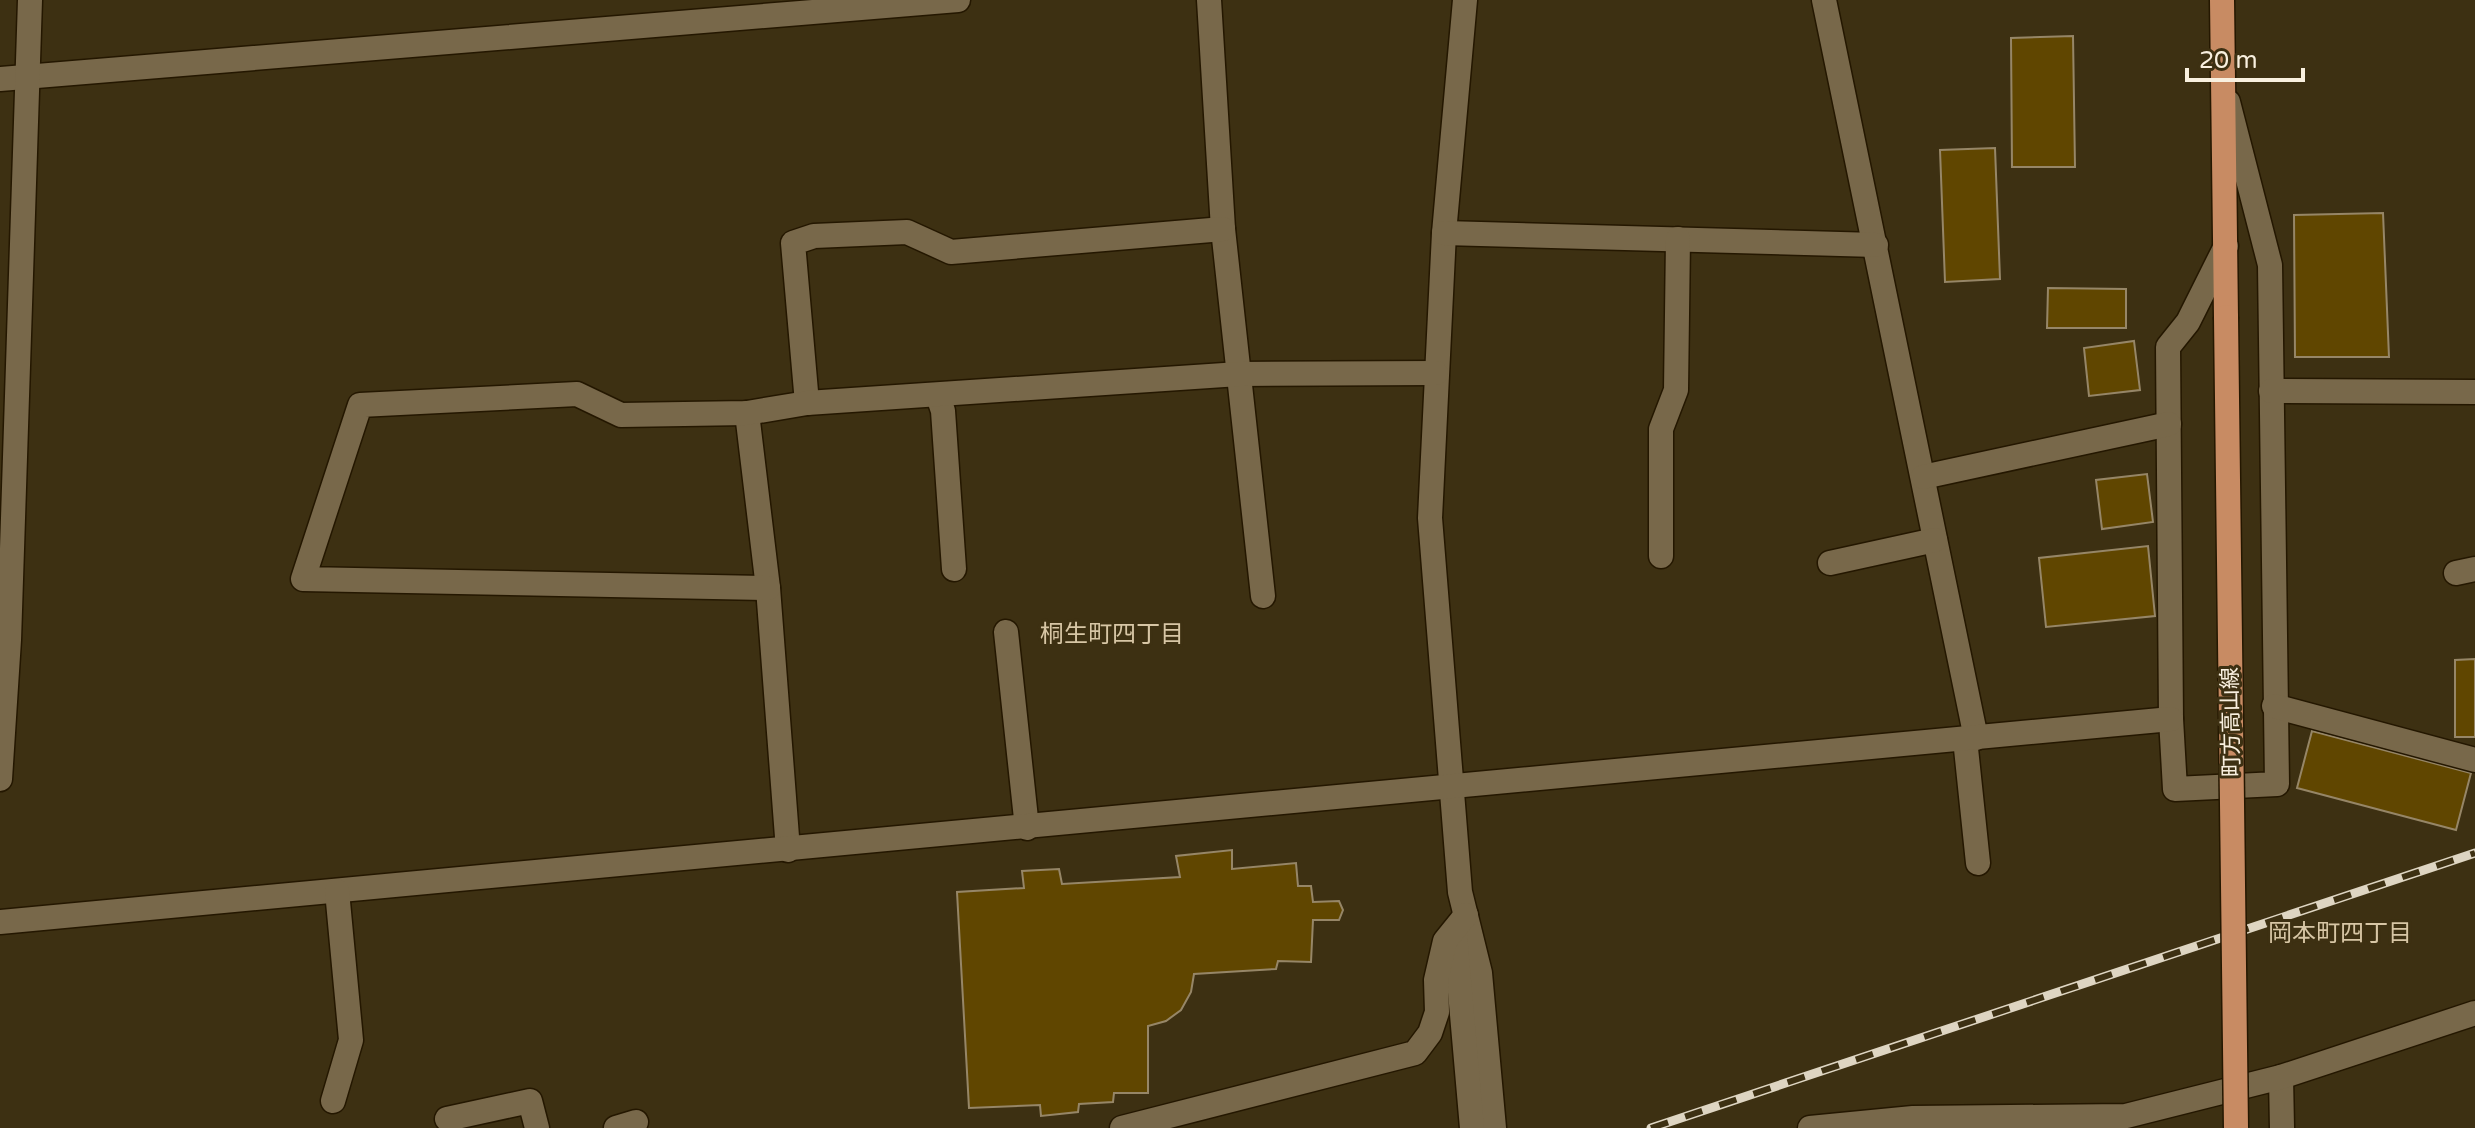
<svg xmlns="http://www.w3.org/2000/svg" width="2475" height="1128" viewBox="0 0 2475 1128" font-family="'Varela Round','Noto Sans JP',sans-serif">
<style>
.building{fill:#604600;stroke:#968667;stroke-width:2}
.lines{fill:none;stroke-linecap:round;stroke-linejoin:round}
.minor-casing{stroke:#241700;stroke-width:27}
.major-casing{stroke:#241700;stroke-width:27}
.minor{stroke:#78684a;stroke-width:24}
.major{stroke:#c88b63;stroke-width:24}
.rail-casing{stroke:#ded5c2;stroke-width:9}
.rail{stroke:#3d3012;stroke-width:6;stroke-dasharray:18;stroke-linecap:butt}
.major-bridge-casing{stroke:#241700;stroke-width:27;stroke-linecap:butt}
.major-bridge{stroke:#c88b63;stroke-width:24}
.labels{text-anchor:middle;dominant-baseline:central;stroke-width:6;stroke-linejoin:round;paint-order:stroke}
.street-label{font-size:22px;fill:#f9f0df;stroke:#3d3012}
.neighbourhood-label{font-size:24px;fill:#d7c6a5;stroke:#3d3012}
</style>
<rect width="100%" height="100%" fill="#3d3012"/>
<g class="building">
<polygon points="2073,36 2075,167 2012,167 2011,38"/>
<polygon points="1995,148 2000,279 1945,282 1940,150"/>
<polygon points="2383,213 2389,357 2295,357 2294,215"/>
<polygon points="2048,288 2126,289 2126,328 2047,328"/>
<polygon points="2134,341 2140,390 2089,396 2084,348"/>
<polygon points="2147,474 2153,522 2102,529 2096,480"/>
<polygon points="2148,546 2155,616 2046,627 2039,558"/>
<polygon points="2475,659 2475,737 2455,737 2455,660"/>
<polygon points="2312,731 2471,773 2456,830 2297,788"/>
<polygon points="1232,850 1232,869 1296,863 1298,886 1311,886 1313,902 1339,901 1343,910 1339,920 1313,920 1311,962 1278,961 1276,969 1194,974 1191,992 1181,1010 1166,1021 1148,1026 1148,1093 1114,1093 1113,1102 1079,1104 1078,1112 1041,1116 1040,1105 969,1108 957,892 1024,888 1022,871 1059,869 1062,884 1180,877 1176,856"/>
</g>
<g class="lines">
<defs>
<g id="minor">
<polyline points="1209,0 1223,229 1263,596"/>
<polyline points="1465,0 1444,233 1430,518 1460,892 1480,973 1494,1128"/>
<polyline points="1824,0 1976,738"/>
<polyline points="0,79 958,0"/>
<polyline points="1444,233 1876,245"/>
<polyline points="2226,246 2188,322 2168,347 2171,719 2175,789 2277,784 2270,265 2228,102"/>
<polyline points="2271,391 2475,392"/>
<polyline points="938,396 943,411 954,569"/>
<polyline points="807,403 793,243 814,236 907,232 951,252 1223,229"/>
<polyline points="747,413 768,588 788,850"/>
<polyline points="1923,477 2169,424"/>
<polyline points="1661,556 1661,429 1676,390 1678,239"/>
<polyline points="1830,563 1935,540"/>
<polyline points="2456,573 2475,569"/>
<polyline points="768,588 303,579 360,405 577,394 621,415 747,413 807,403 1239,374 1436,373"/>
<polyline points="1006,632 1027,828"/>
<polyline points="2274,706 2475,760"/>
<polyline points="1965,739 1978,863"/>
<polyline points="0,779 9,640 30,0"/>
<polyline points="0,922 2171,719"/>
<polyline points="1455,935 1472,1128"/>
<polyline points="2281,1077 2282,1128"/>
<polyline points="333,1101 351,1040 337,891"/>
<polyline points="447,1119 530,1101 537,1128"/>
<polyline points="616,1128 636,1122"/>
<polyline points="1122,1128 1415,1053 1430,1033 1437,1012 1436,980 1445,941 1466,915"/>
<polyline points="1810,1128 1913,1118 2126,1116 2281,1077 2475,1013"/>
</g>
<polyline id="major" points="2222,0 2226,317"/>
</defs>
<use href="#minor" class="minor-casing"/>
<use href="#major" class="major-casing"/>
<use href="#minor" class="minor"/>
<use href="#major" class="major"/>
<defs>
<polyline id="rail" points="1651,1128 2475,853"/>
</defs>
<use href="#rail" class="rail-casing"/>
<use href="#rail" class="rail"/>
<defs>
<polyline id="major-bridge" points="2226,317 2236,1128"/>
</defs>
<use href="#major-bridge" class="major-bridge-casing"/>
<use href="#major-bridge" class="major-bridge"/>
</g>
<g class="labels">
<g class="street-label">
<text transform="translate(2231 722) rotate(-91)">町方高山線</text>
</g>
<g class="neighbourhood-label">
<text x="1112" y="634">桐生町四丁目</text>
<text x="2340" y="933">岡本町四丁目</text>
</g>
</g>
<path d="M2187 68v12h116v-12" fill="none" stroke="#f9f0df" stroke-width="4"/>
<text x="2199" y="68" font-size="24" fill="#f9f0df" stroke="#3d3012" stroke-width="6" paint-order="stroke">20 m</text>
</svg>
